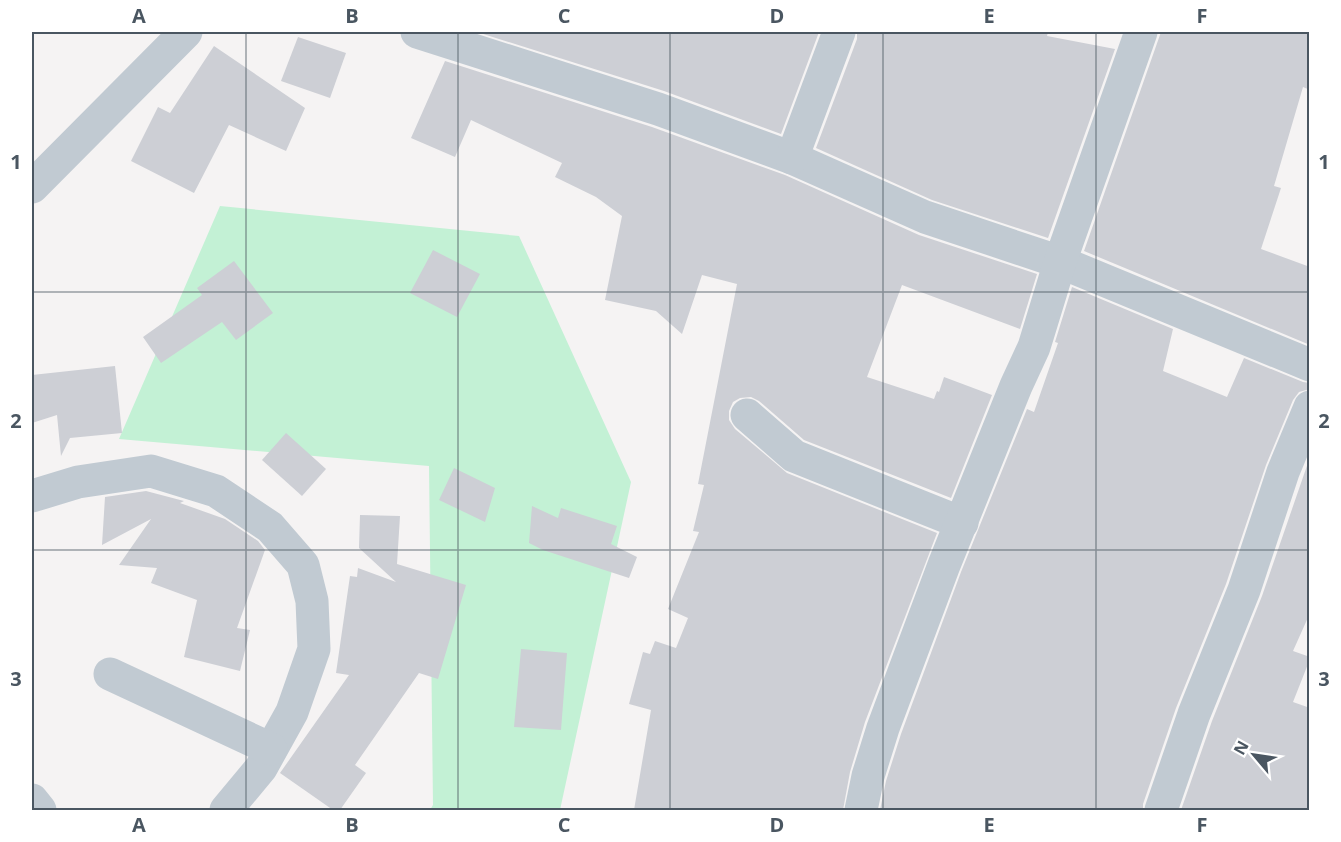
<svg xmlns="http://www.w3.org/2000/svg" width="1341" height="842" viewBox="0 0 1341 842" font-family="'Open Sans',sans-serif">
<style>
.green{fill:#c3f1d5}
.building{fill:#cdcfd5}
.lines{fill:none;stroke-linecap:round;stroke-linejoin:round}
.minor{stroke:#c1cad2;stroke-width:33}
.grid{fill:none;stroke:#4a5661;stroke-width:1.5;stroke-opacity:0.55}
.neatline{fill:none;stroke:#4a5661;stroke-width:2}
.grid-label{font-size:20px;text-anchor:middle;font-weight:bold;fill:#4a5661}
</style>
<rect width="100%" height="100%" fill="#f5f3f3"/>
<polygon class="green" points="220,206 519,236 631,482 560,810 430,810 433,805 429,466 119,439"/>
<g class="building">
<polygon points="477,32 819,32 781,134 664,91"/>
<polygon points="857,32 1048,32 1047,36 1115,49 1048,238 932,200 816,148 857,39"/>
<polygon points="1161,32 1310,32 1310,90 1303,87 1274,186 1281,188 1261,249 1310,267 1310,345 1084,251"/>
<polygon points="298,37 346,53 330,98 281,81"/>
<polygon points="214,46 305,108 286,151 229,125 194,193 131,161 158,107 170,113"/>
<polygon points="445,61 652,127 785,175 919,235 1037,274 1020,329 902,285 867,377 934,399 937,391 939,392 944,377 992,395 951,498 804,440 759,401 751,397 740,398 733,402 729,411 729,420 735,429 787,473 937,533 865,722 850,772 843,810 634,810 651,710 629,704 643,652 650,654 655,641 676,648 688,618 668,609 699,532 693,531 704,485 698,484 737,284 702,275 682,334 656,311 605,300 622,216 596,197 555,177 562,163 471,120 455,157 411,138"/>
<polygon points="433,250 480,274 457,317 410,293"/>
<polygon points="234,261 273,313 236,340 222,322 161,363 143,337 202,295 197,288"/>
<polygon points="1072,287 1173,329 1163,371 1227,397 1244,358 1303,382 1310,383 1310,389 1299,392 1293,400 1266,465 1226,584 1176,708 1143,804 1143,810 880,810 886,781 901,734 961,572 1027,409 1034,412 1058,343 1055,342"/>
<polygon points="115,366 122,433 70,438 61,456 57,415 32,423 32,375"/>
<polygon points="286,433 326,469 302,496 262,460"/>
<polygon points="1310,457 1310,613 1293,651 1310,657 1310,659 1293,702 1310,708 1310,810 1181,810 1212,721 1262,596"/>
<polygon points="454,468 495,488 485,522 439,500"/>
<polygon points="146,491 184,501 180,503 225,519 258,541 265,550 237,628 250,630 240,671 184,657 197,600 151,583 157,568 119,565 151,519 102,545 105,497"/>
<polygon points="532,506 558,518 561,508 617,526 611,544 637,557 629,578 543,550 529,543"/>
<polygon points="360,515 400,516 397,564 466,585 438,679 419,673 355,765 366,773 340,810 333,810 280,773 349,675 336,673 350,576 357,577 358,568 396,582 359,548"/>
<polygon points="521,649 567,653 561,730 514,727"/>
</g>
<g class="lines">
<g class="minor">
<polyline points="417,32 658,109 792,158 925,217 1060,262 1310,365"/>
<polyline points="792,158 839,32"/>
<polyline points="32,187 186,32"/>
<polyline points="747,415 794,456 962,523"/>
<polyline points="32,496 78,482 151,471 216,491 270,527 303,565 312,601 314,649 292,712 261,768 226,810"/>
<polyline points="110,674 271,749"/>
<polyline points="32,800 40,810"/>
<polyline points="861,810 868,776 883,728 944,565 1016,386 1034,347 1060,262 1141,32"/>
<polyline points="1161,810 1194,714 1244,590 1283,472 1310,407"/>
</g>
</g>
<path class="grid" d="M246 32V810M458 32V810M670 32V810M883 32V810M1096 32V810M32 292H1310M32 550H1310"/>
<rect width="1341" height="842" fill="none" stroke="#ffffff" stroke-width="66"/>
<g transform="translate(1254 755) rotate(299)" stroke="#ffffff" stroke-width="4.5" paint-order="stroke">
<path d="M0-4.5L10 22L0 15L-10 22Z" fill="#4a5661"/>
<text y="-9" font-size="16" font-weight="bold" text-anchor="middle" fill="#4a5661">N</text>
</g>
<rect x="33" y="33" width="1275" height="776" class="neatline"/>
<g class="grid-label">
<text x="139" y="23">A</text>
<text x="352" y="23">B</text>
<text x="564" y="23">C</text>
<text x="777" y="23">D</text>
<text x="989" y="23">E</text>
<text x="1202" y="23">F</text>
<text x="16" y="169">1</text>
<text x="1324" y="169">1</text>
<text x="16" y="428">2</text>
<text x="1324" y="428">2</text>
<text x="16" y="686">3</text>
<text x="1324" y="686">3</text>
<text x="139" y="832">A</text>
<text x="352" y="832">B</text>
<text x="564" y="832">C</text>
<text x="777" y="832">D</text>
<text x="989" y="832">E</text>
<text x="1202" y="832">F</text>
</g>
</svg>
